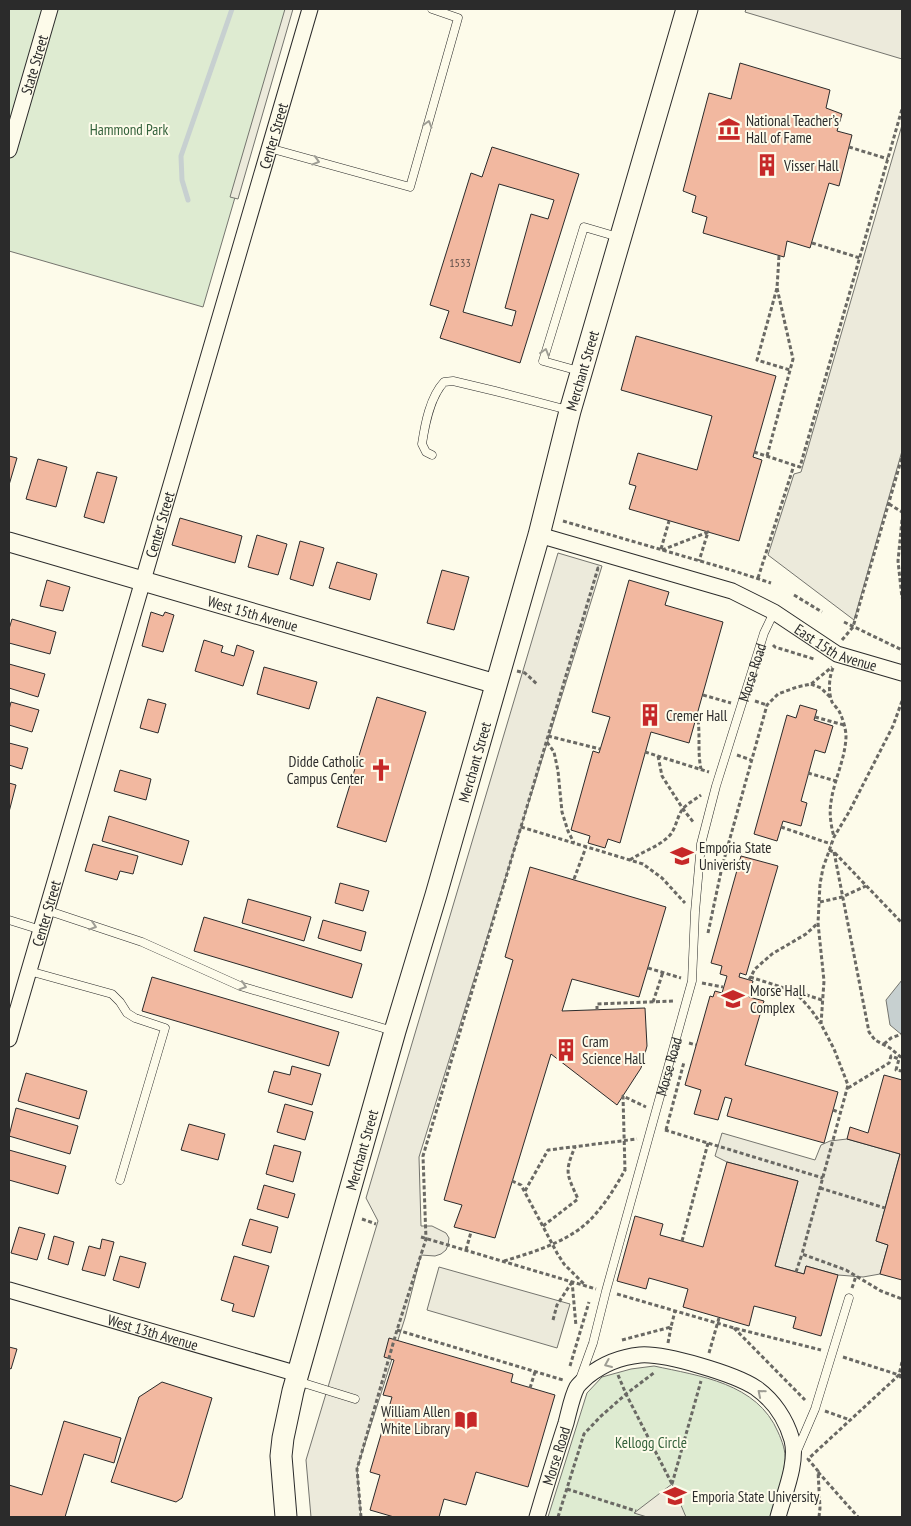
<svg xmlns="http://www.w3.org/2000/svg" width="911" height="1526" viewBox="0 0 911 1526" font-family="'PT Sans Narrow',sans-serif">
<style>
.green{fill:#deebd1;stroke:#74746e}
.parking{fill:#eceadb;stroke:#74746e}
.water{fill:#c7d0d0;stroke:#74746e}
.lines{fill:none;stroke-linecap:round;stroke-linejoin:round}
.stream{stroke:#c7d0d0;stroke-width:5}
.building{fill:#f2b8a0;stroke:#2b2b2b;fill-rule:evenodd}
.service-casing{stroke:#2b2b2b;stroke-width:9}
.minor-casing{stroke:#2b2b2b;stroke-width:17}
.tertiary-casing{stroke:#2b2b2b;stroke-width:21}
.secondary-casing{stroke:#2b2b2b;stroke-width:23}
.path{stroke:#6a6964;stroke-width:3;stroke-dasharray:4 2.5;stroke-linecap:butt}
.service{stroke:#fdfbea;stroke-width:8}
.minor{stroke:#fdfbea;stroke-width:15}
.tertiary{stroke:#fdfbea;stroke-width:19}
.secondary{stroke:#fdfbea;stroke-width:21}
.oneway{stroke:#9e9d94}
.labels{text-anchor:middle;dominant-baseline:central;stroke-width:4;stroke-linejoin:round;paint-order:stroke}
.number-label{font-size:12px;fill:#5d4e48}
.street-label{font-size:15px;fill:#2b2b2b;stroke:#fdfbea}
.poi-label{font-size:15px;fill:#2b2b2b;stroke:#fdfbea;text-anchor:start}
.park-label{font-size:15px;fill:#34623c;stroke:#fdfbea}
</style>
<rect width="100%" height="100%" fill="#fdfbea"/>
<g class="green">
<polygon points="9,9 290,9 203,307 9,251"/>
<path d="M654 1366C700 1376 757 1383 778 1432 782 1441 786 1451 785 1461 783 1480 776 1499 770 1517H548L587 1393 602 1377 631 1369Z"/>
</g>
<g class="parking">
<polygon points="285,9 293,9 238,199 230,197"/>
<polygon points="746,9 902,9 902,59 745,12"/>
<polygon points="902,125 902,451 854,620 768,555 794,474 801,472"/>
<polygon points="558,553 602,566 419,1157 421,1226 432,1226 446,1233 449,1238 448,1245 446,1250 441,1254 435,1256 421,1255 405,1318 357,1469 361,1517 311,1517 306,1460 378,1221 366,1198"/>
<polygon points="722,1133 815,1160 821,1145 830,1141 847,1139 900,1154 876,1241 888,1245 880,1274 863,1277 838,1275 806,1266 804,1274 775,1266 798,1181 727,1162 715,1156"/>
<polygon points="439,1267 570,1304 557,1348 427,1310"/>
<polygon points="672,1484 686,1517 647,1517 634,1513"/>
</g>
<polygon class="water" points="902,980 902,1035 890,1025 886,1000"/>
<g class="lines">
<polyline class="stream" points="188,200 182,180 181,156 232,9"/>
</g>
<g class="building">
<polygon points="740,63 830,90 826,108 842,114 837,131 852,135 839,186 829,183 810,248 787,241 784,257 703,233 707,217 692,212 696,196 683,191 709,93 731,99"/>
<path d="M492 147 579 174 520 363 440 338 449 311 430 305 471 173 482 177ZM499 184 554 200 548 219 531 214 505 308 516 311 512 326 463 312Z"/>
<polygon points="636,336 776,376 753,457 762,460 739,541 629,509 636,486 629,484 638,453 697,470 712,416 621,390"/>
<polygon points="9,456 17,458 9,485"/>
<polygon points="38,459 67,467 56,507 26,499"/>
<polygon points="97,472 117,477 104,523 84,517"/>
<polygon points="180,518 242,536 235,563 172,545"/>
<polygon points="257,535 287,544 278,575 248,567"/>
<polygon points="300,541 324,548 313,586 290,579"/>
<polygon points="337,562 377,574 370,600 329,588"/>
<polygon points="442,570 469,577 454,630 427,623"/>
<polygon points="47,580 70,587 63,611 40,606"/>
<polygon points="629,580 669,592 665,605 723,622 689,743 651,732 620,843 608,839 605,848 588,843 590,836 571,830 593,751 599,753 610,717 592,712"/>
<polygon points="151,612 163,616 165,612 174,615 163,652 142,646"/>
<polygon points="12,619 56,632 50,654 9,643 9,629"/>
<polygon points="204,640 223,646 221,652 234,656 237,645 254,651 243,686 195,671"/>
<polygon points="9,664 45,674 38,697 9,688"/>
<polygon points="264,667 317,682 309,709 257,694"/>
<polygon points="377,697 426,712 386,842 337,827"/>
<polygon points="148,699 166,704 158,733 140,728"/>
<polygon points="11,702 39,710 32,732 9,725 9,710"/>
<polygon points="800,705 817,710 814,720 833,726 825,753 815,750 801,801 807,803 801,826 783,821 777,841 754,834 787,715 796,718"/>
<polygon points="9,743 28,748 22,769 9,765"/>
<polygon points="120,770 151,779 146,800 114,791"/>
<polygon points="9,783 16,785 9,812"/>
<polygon points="109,816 189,841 182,865 102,841"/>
<polygon points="93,844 138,856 133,874 120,871 117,880 85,871"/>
<polygon points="741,856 778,866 746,975 740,973 739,977 753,981 749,997 764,1001 745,1065 838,1092 824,1143 727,1116 732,1099 725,1097 718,1120 694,1114 701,1090 685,1085 710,996 713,997 715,991 722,993 727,976 720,974 722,966 711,963"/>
<polygon points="530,867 666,907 639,997 572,979 562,1011 645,1008 647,1046 641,1068 617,1105 551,1054 495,1238 454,1227 462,1205 444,1200 513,960 505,957"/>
<polygon points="340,883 369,891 363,911 335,903"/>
<polygon points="248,899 311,917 304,941 242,923"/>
<polygon points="204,917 362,964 352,998 194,951"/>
<polygon points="323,920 366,932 361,951 318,938"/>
<polygon points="152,977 339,1032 329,1066 142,1011"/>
<polygon points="292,1066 321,1074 312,1105 268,1092 274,1071 290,1075"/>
<polygon points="26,1073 87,1091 79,1119 18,1101"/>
<polygon points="884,1075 902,1080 902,1280 880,1274 888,1245 876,1241 900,1154 847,1139 850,1127 868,1133"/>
<polygon points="285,1104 313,1112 305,1140 277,1132"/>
<polygon points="16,1108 78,1126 70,1154 9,1136"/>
<polygon points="189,1124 225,1134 218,1160 181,1150"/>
<polygon points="274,1145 301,1152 293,1182 266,1174"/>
<polygon points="9,1150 66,1166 58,1194 9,1180"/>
<polygon points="727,1162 798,1181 775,1266 804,1274 806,1266 838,1275 821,1336 793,1328 796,1317 754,1306 749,1326 683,1307 688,1289 649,1278 646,1289 617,1281 635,1216 663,1224 660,1235 703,1247"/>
<polygon points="264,1185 295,1194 288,1218 257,1209"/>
<polygon points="250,1219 278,1227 271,1253 242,1245"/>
<polygon points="19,1227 45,1234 37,1260 11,1253"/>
<polygon points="54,1236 74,1242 68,1265 48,1259"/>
<polygon points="102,1239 114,1242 105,1276 82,1270 89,1246 100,1249"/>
<polygon points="120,1256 146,1263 139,1288 113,1280"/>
<polygon points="234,1256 269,1266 254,1317 232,1311 234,1304 221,1300"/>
<polygon points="389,1338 513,1374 511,1382 555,1395 528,1487 476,1472 466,1505 444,1499 439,1517 394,1517 370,1510 380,1475 370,1472 392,1397 383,1395 394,1360 384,1357"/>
<polygon points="9,1347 17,1349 11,1369 9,1368"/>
<polygon points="162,1382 212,1398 182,1498 176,1502 111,1482 139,1397"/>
<polygon points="64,1421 121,1438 114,1463 84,1454 65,1517 9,1517 9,1485 42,1495"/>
</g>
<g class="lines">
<defs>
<g id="service">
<polyline points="269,148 410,187 458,18 432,9"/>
<polyline points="579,371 543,361 584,227 618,237"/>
<path d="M432 455 426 452 422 444C425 424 430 397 444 382L453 381 495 391 568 410"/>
<polyline points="46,910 142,942 240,986 393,1031"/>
<polyline points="9,920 41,930"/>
<polyline points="29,971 112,994 120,1002 127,1013 135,1018 165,1028 120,1180"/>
<path id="s1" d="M580 1379 593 1343 606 1291 692 981 695 912 701 844 716 786 764 633 774 612"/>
<polyline points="297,1381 355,1399"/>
<polyline points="797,1451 815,1409 849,1298"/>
</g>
<g id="minor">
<path id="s2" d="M9 150 50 9"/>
<path id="s3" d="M539 535 732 591 774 612 837 654 902 673"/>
<path id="s4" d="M9 1039 310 9"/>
<path id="s5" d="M9 1290 298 1374"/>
<path id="s6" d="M537 1517C546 1486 556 1454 566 1423 569 1412 572 1396 577 1387 580 1383 585 1379 588 1376 603 1364 621 1357 640 1355 665 1353 735 1374 756 1388 773 1400 786 1419 792 1440 798 1463 784 1494 778 1517"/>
</g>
<g id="tertiary">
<path id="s7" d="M9 542 496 684"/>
</g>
<g id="secondary">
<path id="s8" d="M286 1517 281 1456 283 1438 293 1391 395 1031 436 895 539 535 570 411 687 9"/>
</g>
</defs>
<use href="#service" class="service-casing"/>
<use href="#minor" class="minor-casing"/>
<use href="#tertiary" class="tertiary-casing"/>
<use href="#secondary" class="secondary-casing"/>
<g class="path">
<polyline points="849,147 888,159"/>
<polyline points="812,243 860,258"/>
<polyline points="779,256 777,288 757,360 790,370"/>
<polyline points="754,452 800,467 902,109"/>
<polyline points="767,456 793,359 777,288"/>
<polyline points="889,504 902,512"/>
<polyline points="902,520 898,561 902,598"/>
<polyline points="563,521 731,570 771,583"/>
<polyline points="661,549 669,521"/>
<polyline points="662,550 708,532 699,561"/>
<polyline points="758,578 794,465"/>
<polyline points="794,595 822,612"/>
<polyline points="844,622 902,650"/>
<polyline points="842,640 853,627 902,457"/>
<polyline points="773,645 775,647 814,659"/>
<path d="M833 668C829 677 828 692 832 702 834 705 837 708 839 711 843 719 846 729 846 737 845 760 834 780 831 802 829 813 831 826 834 837"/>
<polyline points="517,671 525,673 538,685"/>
<polyline points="811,684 821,688 831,698"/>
<polyline points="703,695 731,703"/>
<polyline points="755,701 767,705"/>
<polyline points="902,701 893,726 849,812 834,837 823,868 820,884 818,923 824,981 821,1024 834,1049 848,1085 802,1254 846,1270 881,1291 902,1299"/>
<path d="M697 714C701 732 697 751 701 769"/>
<polyline points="815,717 844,725"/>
<polyline points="548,736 600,749"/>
<polyline points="547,742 554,752 558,771 562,812 568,831 574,843"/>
<polyline points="645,752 709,772"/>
<polyline points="737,755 751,760"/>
<polyline points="658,756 662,776 683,809 694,823"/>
<polyline points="808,773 836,781"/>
<polyline points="521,827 643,864 662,878 685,903"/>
<polyline points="781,827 831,844"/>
<polyline points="829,850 834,852 902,923"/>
<polyline points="834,852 869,1032 875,1040 890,1048 902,1058"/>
<path d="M630 860C643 851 659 847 670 835 676 828 677 817 682 810 686 804 696 799 701 795"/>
<polyline points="574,879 586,847"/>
<polyline points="820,902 842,897 866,886"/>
<polyline points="708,933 722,867 767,705 778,694 797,687 811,684 832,667"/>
<polyline points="648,968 681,978"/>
<polyline points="750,977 822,1000"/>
<polyline points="749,980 755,969 772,954 806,934 818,923"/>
<polyline points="702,983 723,987"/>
<path d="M794 992C804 1001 813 1011 820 1023"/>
<polyline points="653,1002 663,972"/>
<polyline points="597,1010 597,1004 675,1001"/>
<polyline points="689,1043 696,1045"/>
<polyline points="884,1044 891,1038 902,1034"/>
<polyline points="848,1088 889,1063 891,1056 899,1059 896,1070 902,1071"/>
<polyline points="833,1110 841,1113"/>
<polyline points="665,1130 823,1178"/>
<polyline points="666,1130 684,1062"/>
<polyline points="625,1171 623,1096 646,1107"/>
<polyline points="512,1181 521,1185 557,1253 564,1264 585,1285"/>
<polyline points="820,1188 885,1208"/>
<polyline points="525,1191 548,1150 637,1139"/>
<polyline points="362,1219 376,1224"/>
<path d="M543 1226 578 1199C567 1174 564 1173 575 1147"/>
<polyline points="421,1237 596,1289"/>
<polyline points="682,1241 708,1143"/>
<polyline points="466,1250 471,1232"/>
<path d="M504 1261C527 1254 551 1247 572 1234 596 1220 612 1193 625 1170"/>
<polyline points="796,1272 802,1254"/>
<polyline points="572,1281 576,1326"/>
<polyline points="852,1288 856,1276"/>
<polyline points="617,1294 734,1328 821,1350"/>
<polyline points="553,1320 557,1305 572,1282"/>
<polyline points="734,1328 805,1400"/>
<polyline points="397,1330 563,1380"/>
<polyline points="622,1340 671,1327 675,1311"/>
<polyline points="668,1343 671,1327"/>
<polyline points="709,1353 719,1318"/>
<polyline points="843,1357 902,1376"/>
<polyline points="902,1362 899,1375 902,1379"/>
<polyline points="570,1366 589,1302"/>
<polyline points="618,1375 626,1394 672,1484"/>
<polyline points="530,1388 535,1372"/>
<polyline points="825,1411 850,1420"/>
<polyline points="818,1472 858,1517"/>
<polyline points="672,1484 701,1381"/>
<polyline points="567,1489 636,1511"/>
<polyline points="361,1517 357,1469 397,1330 426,1239 423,1156 598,568 600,569"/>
<polyline points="558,1517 584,1434 600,1417 626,1394 655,1372"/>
<polyline points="819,1517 820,1508 818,1471 808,1459 899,1375 902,1373"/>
</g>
<use href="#service" class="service"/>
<use href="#minor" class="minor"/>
<use href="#tertiary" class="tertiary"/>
<use href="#secondary" class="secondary"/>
</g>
<defs><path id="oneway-chevron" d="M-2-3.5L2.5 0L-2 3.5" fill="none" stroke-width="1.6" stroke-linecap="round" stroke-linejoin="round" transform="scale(1.25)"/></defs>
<g class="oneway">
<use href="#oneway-chevron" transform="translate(428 124) rotate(-74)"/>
<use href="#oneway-chevron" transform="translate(316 161) rotate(16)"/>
<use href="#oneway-chevron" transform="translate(545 352) rotate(-73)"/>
<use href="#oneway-chevron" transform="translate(93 926) rotate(18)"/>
<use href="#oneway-chevron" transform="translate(243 986) rotate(18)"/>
<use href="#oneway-chevron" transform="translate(608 1364) rotate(157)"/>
<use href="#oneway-chevron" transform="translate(761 1393) rotate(-140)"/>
</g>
<defs>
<symbol id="museum-bare" viewBox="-9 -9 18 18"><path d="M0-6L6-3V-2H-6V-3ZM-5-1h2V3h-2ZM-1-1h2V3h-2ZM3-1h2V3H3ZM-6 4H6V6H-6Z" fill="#c62828" stroke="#fdfbea" stroke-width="2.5" paint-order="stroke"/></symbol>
<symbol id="building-bare" viewBox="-9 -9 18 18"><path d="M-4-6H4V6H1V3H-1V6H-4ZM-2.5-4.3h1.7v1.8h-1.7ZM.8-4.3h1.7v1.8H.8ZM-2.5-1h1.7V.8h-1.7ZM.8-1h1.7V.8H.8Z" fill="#c62828" stroke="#fdfbea" stroke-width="2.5" paint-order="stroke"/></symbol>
<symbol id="church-bare" viewBox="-9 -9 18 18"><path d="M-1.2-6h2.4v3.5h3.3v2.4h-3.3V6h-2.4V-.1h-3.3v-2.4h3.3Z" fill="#c62828" stroke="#fdfbea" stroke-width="2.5" paint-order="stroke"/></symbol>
<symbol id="university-bare" viewBox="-9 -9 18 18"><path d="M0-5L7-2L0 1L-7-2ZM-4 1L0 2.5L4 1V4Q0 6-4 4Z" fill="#c62828" stroke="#fdfbea" stroke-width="2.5" paint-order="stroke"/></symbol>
<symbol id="library-bare" viewBox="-9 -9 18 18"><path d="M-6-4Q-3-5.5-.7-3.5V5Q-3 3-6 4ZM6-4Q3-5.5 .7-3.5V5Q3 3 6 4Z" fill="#c62828" stroke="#fdfbea" stroke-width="2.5" paint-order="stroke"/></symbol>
<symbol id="school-bare" viewBox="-9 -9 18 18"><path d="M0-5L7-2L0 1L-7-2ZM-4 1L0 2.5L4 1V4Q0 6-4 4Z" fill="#c62828" stroke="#fdfbea" stroke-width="2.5" paint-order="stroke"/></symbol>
</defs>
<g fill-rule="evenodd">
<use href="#museum-bare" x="713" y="113" width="32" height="32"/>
<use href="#building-bare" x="751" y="149" width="32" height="32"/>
<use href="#building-bare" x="634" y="699" width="32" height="32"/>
<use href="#church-bare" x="365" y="754" width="32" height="32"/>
<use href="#university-bare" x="666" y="840" width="32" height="32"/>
<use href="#university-bare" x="717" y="983" width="32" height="32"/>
<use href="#building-bare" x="550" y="1034" width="32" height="32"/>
<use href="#library-bare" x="450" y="1404" width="32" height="32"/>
<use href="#school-bare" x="659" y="1480" width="32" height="32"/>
</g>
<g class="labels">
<g class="number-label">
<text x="460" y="262">1533</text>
</g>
<g class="street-label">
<text stroke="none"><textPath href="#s2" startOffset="89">State Street</textPath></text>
<text stroke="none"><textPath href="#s4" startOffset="941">Center Street</textPath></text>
<text stroke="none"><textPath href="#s8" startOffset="1188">Merchant Street</textPath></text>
<text stroke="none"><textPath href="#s4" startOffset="536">Center Street</textPath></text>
<text stroke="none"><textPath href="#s7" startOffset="254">West 15th Avenue</textPath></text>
<text stroke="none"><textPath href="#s3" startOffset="320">East 15th Avenue</textPath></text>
<text stroke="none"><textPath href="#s1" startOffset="730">Morse Road</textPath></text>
<text stroke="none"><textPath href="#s8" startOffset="782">Merchant Street</textPath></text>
<text stroke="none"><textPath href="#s4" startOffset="131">Center Street</textPath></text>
<text stroke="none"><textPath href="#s1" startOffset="325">Morse Road</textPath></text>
<text stroke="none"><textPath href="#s8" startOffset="378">Merchant Street</textPath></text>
<text stroke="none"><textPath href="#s5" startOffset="150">West 13th Avenue</textPath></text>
<text stroke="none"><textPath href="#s6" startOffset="64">Morse Road</textPath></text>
</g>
<g class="poi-label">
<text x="746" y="120">National Teacher’s<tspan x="746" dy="17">Hall of Fame</tspan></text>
<text x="784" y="165">Visser Hall</text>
<text x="666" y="715">Cremer Hall</text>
<text x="364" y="761" text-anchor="end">Didde Catholic<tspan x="364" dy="17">Campus Center</tspan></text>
<text x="699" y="847">Emporia State<tspan x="699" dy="17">Univeristy</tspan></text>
<text x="750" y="990">Morse Hall<tspan x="750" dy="17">Complex</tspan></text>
<text x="582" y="1041">Cram<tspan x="582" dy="17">Science Hall</tspan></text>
<text x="450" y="1411" text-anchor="end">William Allen<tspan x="450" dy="17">White Library</tspan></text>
<text x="692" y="1496">Emporia State University</text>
</g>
<g class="park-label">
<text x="129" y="129">Hammond Park</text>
<text x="651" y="1442">Kellogg Circle</text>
</g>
</g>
<rect width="911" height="1526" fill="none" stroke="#2b2b2b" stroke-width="20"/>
</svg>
